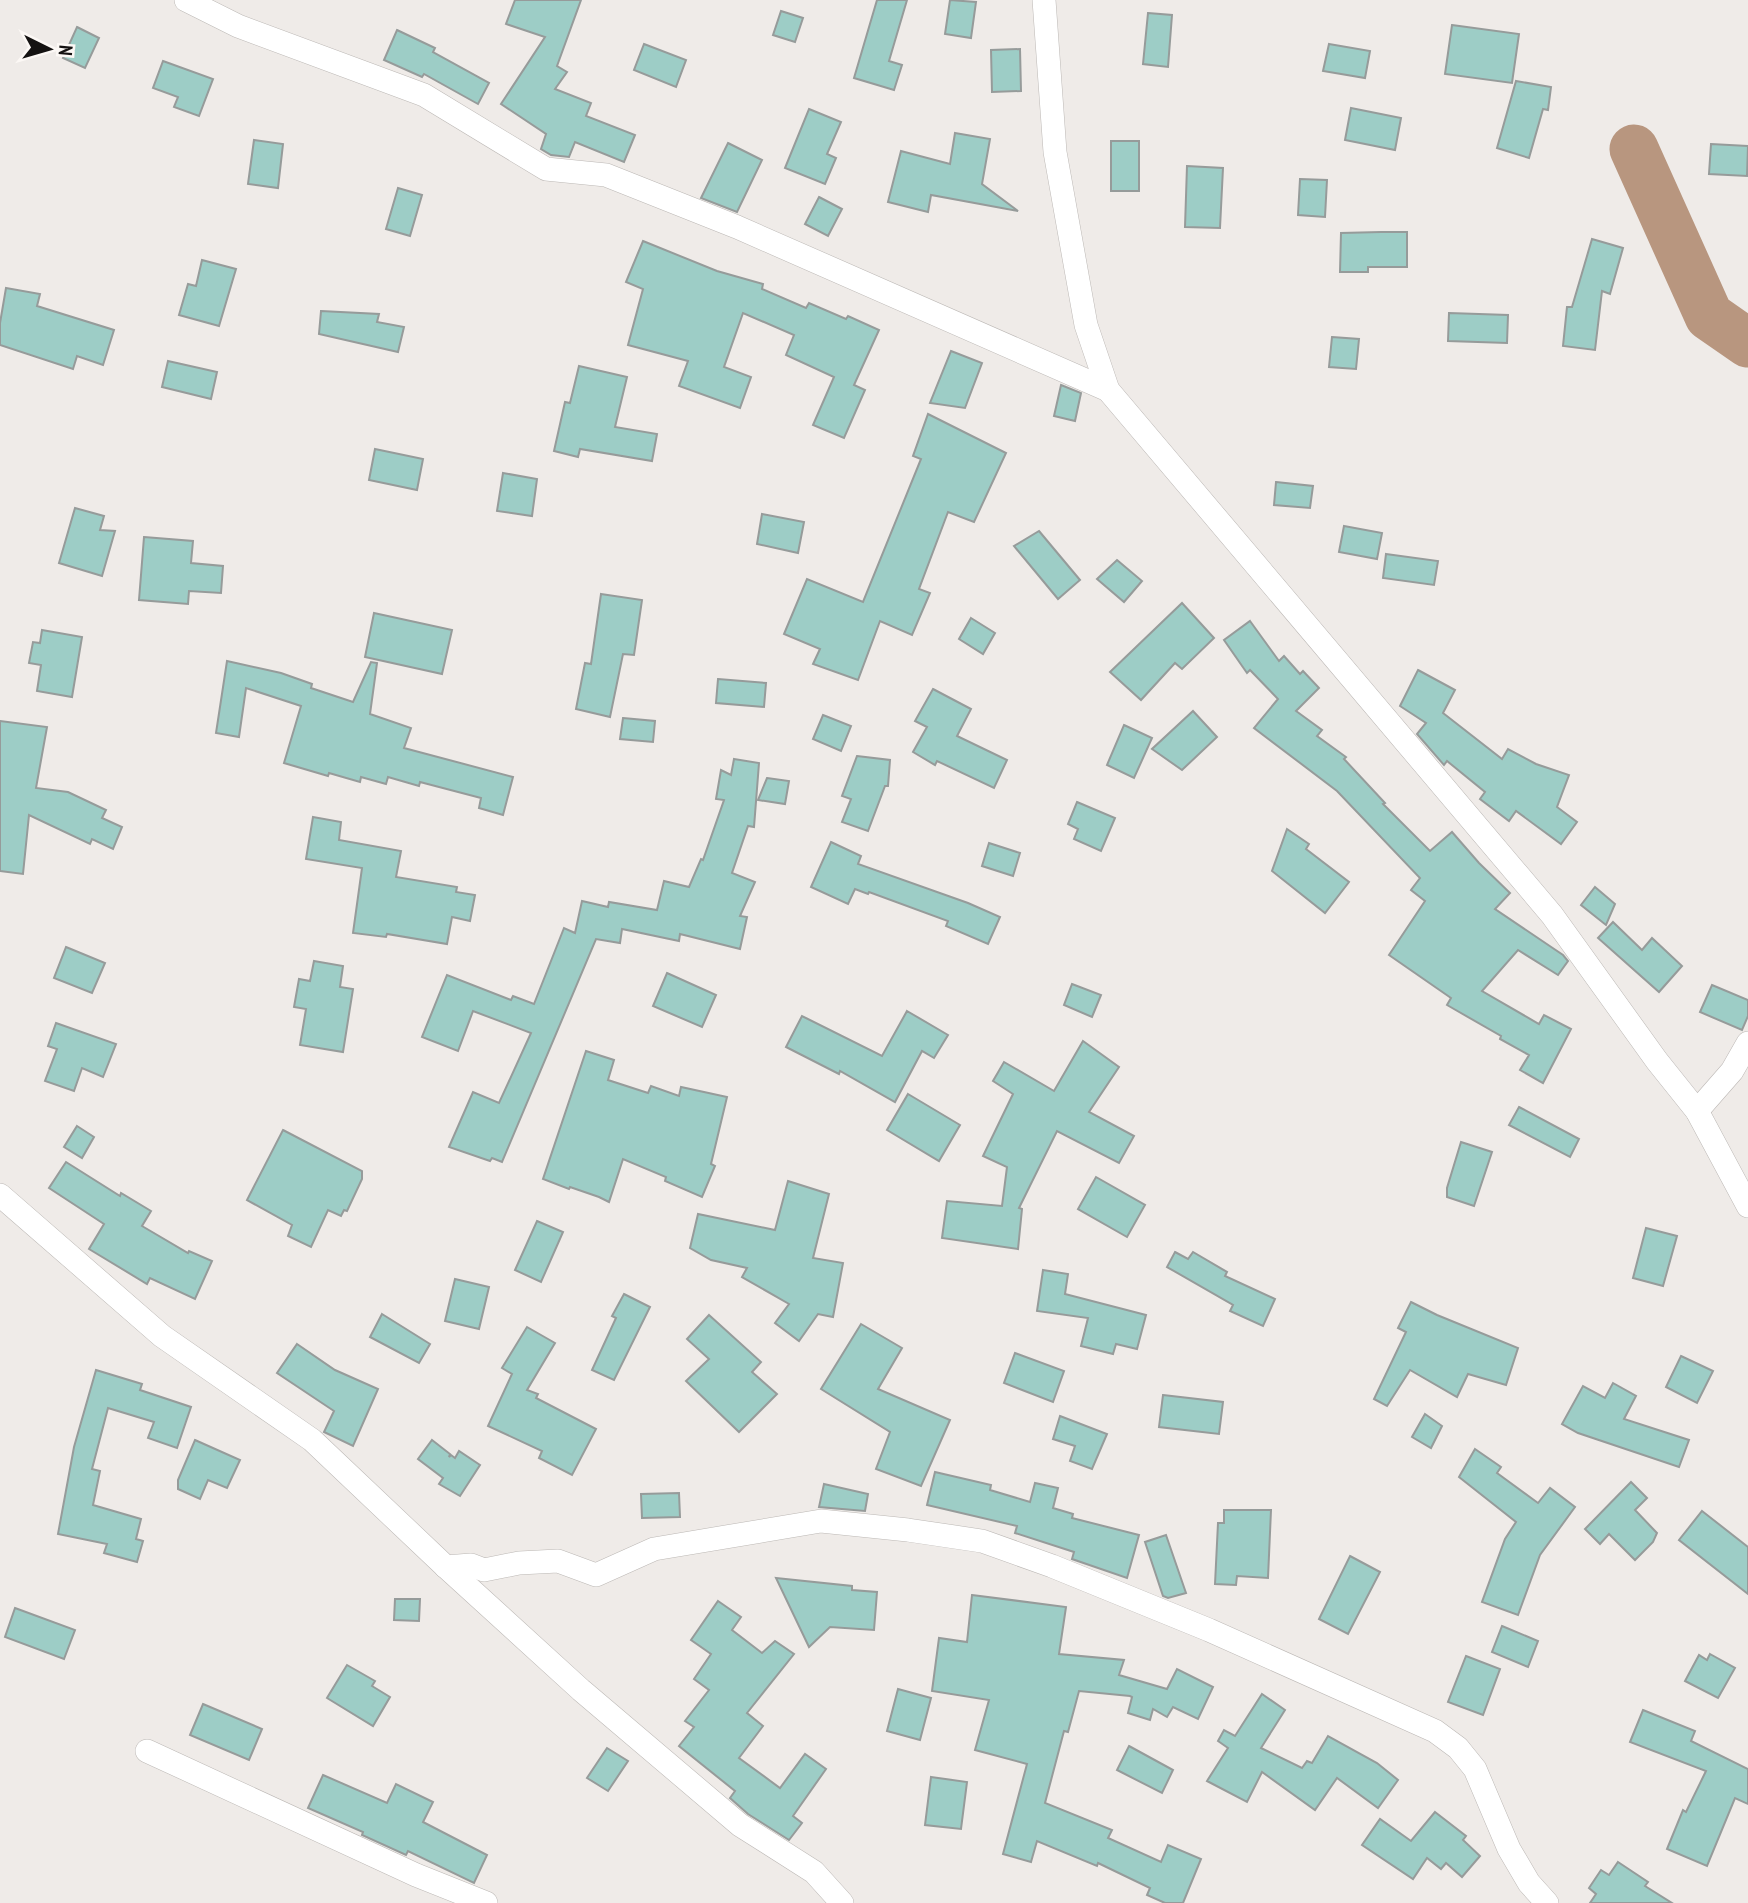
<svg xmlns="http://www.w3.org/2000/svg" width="1748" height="1903" viewBox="0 0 1748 1903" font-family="'PT Sans Narrow',sans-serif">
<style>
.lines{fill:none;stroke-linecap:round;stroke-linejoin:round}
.river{stroke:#b8967f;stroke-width:49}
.building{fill:#9dcdc6;stroke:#969b9a;stroke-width:2}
.minor-casing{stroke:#bcb8b5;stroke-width:24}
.minor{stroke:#fff;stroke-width:23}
</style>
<rect width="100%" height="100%" fill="#efebe8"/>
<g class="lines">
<polyline class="river" points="1634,149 1709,316 1748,343"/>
</g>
<g class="building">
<polygon points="515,0 581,0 557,66 567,72 555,89 591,103 586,116 635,135 624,162 575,142 569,157 551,155 541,149 546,134 501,104 545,37 506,24"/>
<polygon points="877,0 907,0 889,61 902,65 894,90 854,78"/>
<polygon points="950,0 976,2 971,38 945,34"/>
<polygon points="781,11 803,18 795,42 773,35"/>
<polygon points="1148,13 1172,15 1168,67 1143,64"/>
<polygon points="1452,25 1519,34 1512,83 1445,74"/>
<polygon points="77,27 99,38 85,68 63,58"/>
<polygon points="397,30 435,48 433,52 489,83 478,104 424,74 422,77 384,60"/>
<polygon points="644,44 686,60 676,87 634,70"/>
<polygon points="1329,44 1370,51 1365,78 1323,71"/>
<polygon points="1020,49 1021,91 992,92 991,50"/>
<polygon points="163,61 213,79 199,116 174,107 178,97 153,88"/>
<polygon points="1516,81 1551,87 1548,110 1543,109 1529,158 1497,148"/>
<polygon points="1351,108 1401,118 1395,150 1345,140"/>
<polygon points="809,109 841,122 827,154 836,158 825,184 785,168"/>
<polygon points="955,133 990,139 982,184 1018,211 931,195 928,212 888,202 901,151 950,164"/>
<polygon points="254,140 283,144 278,188 248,184"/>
<rect x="1111" y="141" width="28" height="50"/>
<polygon points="728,143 762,160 737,212 701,198"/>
<polygon points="1711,144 1748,146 1747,176 1709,174"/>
<polygon points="1187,166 1223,168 1220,228 1185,227"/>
<polygon points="1300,179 1327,180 1325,217 1298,215"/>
<polygon points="398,188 422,195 410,236 386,229"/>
<polygon points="819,197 842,209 828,236 805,224"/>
<polygon points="1381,232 1407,232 1407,267 1368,267 1368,272 1340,272 1341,233"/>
<polygon points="1592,239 1623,248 1610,294 1602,291 1595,350 1563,346 1567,307 1572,307"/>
<polygon points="643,241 717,271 763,284 762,289 806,308 809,303 846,319 848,316 879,330 854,385 865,390 844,438 813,425 834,377 786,355 794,335 743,313 724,367 751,377 740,408 679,386 688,361 628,345 643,289 626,282"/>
<polygon points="202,260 236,269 219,326 179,315 188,284 196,286"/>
<polygon points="6,288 40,294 37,306 114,330 103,365 77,356 73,369 0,345 0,323"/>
<polygon points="321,311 379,314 377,322 404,327 398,352 319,334"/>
<polygon points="1449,313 1508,315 1507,343 1448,341"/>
<polygon points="1332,337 1359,339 1356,369 1329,367"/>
<polygon points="951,351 982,363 965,408 930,403"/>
<polygon points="168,361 217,372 211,399 162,387"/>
<polygon points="579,366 627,377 615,427 657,434 652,461 580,449 578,457 554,451 565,402 570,403"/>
<polygon points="1061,385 1081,393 1075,421 1054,416"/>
<polygon points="928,414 1006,453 974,522 948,512 919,589 930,593 912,635 880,621 858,680 813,664 820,649 784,634 807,579 863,602 921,459 913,456"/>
<polygon points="375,449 423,459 417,490 369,480"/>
<polygon points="503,473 537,479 532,516 497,511"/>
<polygon points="1276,482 1313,486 1310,508 1274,505"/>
<polygon points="75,508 104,516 100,530 115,531 102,576 59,563"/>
<polygon points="762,514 804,522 798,553 757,544"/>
<polygon points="1344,526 1382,533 1377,559 1339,552"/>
<polygon points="1039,531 1080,580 1058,599 1014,546"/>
<polygon points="144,537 193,541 191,563 223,566 221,593 189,591 188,604 139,600"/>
<polygon points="1386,554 1438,561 1434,585 1383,578"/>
<polygon points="1117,560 1142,581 1124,602 1097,579"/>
<polygon points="601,594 642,600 634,655 623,654 610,717 576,709 585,663 591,664"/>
<polygon points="1182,603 1214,638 1182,669 1175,663 1141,700 1110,672"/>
<polygon points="374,613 452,630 442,674 365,657"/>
<polygon points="971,618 995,633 983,654 959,639"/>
<polygon points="1250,621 1279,661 1284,656 1300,674 1303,671 1319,688 1296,711 1322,730 1317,736 1346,757 1344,759 1385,803 1383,804 1430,851 1452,832 1479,863 1510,893 1495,909 1563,955 1568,961 1558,975 1518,950 1482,991 1539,1024 1544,1015 1571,1029 1543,1083 1520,1070 1529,1055 1500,1039 1501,1036 1447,1005 1451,998 1389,955 1425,901 1411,890 1420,878 1337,791 1254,728 1278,699 1250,670 1247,673 1224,640"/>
<polygon points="42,630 82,637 72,697 37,691 41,665 29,663 33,642 40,643"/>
<polygon points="227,661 281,673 312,684 311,688 353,702 371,662 377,663 370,714 411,728 404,748 513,777 503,815 479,808 481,798 420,782 419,786 388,777 386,784 361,777 360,782 329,773 328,776 284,763 301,706 246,688 239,737 216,733"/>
<polygon points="1418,670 1455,690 1443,713 1502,759 1508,749 1536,764 1569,775 1557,807 1577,822 1561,844 1516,811 1509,821 1480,799 1485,792 1447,761 1444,765 1417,734 1426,723 1400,706"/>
<polygon points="718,679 766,683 764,707 716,703"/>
<polygon points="933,689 971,709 957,736 1007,760 994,788 937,761 935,765 913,752 927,727 915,721"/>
<polygon points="1193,711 1217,737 1182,770 1152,749"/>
<polygon points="823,715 851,726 841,751 813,739"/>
<polygon points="623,718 655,721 653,742 620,739"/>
<polygon points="0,721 47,727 36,788 68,792 106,810 102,818 122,827 113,849 92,839 90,844 29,815 23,874 0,871"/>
<polygon points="1124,725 1152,738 1134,778 1107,765"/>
<polygon points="857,756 890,760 888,786 885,786 868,831 842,822 851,799 842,796"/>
<polygon points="734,759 759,763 754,827 748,826 732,873 755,882 740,916 747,917 740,949 680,934 679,941 622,929 620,943 596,939 502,1162 492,1158 490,1161 449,1147 473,1092 499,1103 531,1033 473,1011 458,1051 422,1037 447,975 511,1000 513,996 534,1004 564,928 575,933 582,901 608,907 609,902 657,910 664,881 689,887 701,859 703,860 724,800 716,799 721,770 731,775"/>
<polygon points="767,778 789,781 785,804 758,800"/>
<polygon points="1077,802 1115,818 1101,851 1074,839 1078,829 1068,824"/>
<polygon points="313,817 341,822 339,840 401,851 396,877 457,887 456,892 475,895 470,921 452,917 447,944 387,934 386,937 353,933 362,868 306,859"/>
<polygon points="1287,829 1309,844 1306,849 1349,882 1325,913 1272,871"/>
<polygon points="831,842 861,856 858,864 968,903 1000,917 988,944 946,926 948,921 869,892 868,894 855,889 848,904 811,887"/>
<polygon points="989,843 1020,853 1013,876 982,866"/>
<polygon points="1595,887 1615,904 1606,925 1581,905"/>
<polygon points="1613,922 1642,950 1652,938 1682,966 1659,992 1598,938"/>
<polygon points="66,947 105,963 92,993 54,978"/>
<polygon points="314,961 343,966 340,987 353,989 343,1052 300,1045 306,1009 294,1007 299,979 310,981"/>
<polygon points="667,973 716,995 702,1027 653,1006"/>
<polygon points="1072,984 1101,995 1092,1017 1064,1005"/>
<polygon points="1712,985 1748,1000 1748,1016 1742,1030 1700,1012"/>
<polygon points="907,1011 948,1035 934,1058 922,1051 895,1102 840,1071 839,1074 786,1047 802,1016 882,1056"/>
<polygon points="56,1023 116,1044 103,1077 82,1068 74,1091 45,1081 57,1049 48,1046"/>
<polygon points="1083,1041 1119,1067 1089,1112 1134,1136 1119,1163 1057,1131 1019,1208 1022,1209 1018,1249 942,1238 947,1201 1002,1206 1007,1167 983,1156 1013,1094 993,1081 1004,1062 1054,1091"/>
<polygon points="586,1051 614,1060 608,1080 648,1093 651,1086 679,1096 681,1087 727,1097 711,1164 715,1166 702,1197 665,1181 666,1177 623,1159 609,1202 599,1197 570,1187 569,1189 543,1179"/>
<polygon points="908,1094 960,1125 939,1161 887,1130"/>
<polygon points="1519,1107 1579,1139 1570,1157 1509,1125"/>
<polygon points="77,1126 94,1137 82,1158 64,1147"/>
<polygon points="283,1130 362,1171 362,1179 347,1211 344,1210 341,1216 328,1210 311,1247 288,1236 292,1225 247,1200"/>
<polygon points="1461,1142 1492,1152 1474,1206 1447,1197 1447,1188"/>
<polygon points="66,1162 120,1196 121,1193 151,1211 142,1226 188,1253 189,1251 212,1261 195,1299 150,1278 147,1284 89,1249 104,1224 49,1188"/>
<polygon points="1096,1177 1145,1205 1127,1237 1078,1209"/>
<polygon points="788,1181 829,1194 813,1258 843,1263 833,1317 818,1314 799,1341 775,1323 789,1304 742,1277 747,1268 711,1260 690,1248 698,1214 775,1230"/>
<polygon points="537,1221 563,1232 541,1282 515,1270"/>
<polygon points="1646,1228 1677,1236 1663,1286 1633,1278"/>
<polygon points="1175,1252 1188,1259 1193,1252 1227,1272 1225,1276 1275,1299 1263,1326 1230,1311 1233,1305 1167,1267"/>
<polygon points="1043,1270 1068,1274 1065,1294 1146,1315 1137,1349 1116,1344 1113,1354 1081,1346 1088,1318 1037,1311"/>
<polygon points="455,1279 489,1287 479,1329 445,1321"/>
<polygon points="624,1294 650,1307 614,1380 592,1370 616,1318 612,1316"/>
<polygon points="1411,1302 1437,1315 1518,1348 1506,1385 1468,1374 1457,1397 1410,1370 1387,1406 1374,1399 1406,1332 1398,1328"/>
<polygon points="382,1314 430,1344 419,1363 370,1337"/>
<polygon points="709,1315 761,1362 752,1372 777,1394 739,1432 686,1381 709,1359 687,1339"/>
<polygon points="861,1324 902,1348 878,1389 950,1420 921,1486 876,1469 890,1432 821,1389"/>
<polygon points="527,1327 555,1343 527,1390 538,1394 536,1398 596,1429 572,1475 539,1458 542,1451 488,1426 512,1374 502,1368"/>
<polygon points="297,1344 335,1370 378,1389 353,1446 324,1432 334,1411 277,1373"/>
<polygon points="1015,1353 1064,1371 1053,1402 1004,1383"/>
<polygon points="1681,1356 1713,1371 1697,1403 1666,1387"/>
<polygon points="96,1370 142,1384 140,1390 191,1407 177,1448 148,1438 154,1422 108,1408 92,1469 100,1471 93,1505 141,1519 136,1539 143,1541 137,1562 104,1553 107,1544 58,1534 74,1447"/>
<polygon points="1613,1383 1636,1396 1624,1419 1689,1440 1679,1467 1578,1433 1562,1424 1583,1386 1605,1398"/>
<polygon points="1163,1395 1223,1402 1219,1434 1159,1427"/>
<polygon points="1425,1414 1442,1426 1431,1448 1412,1437"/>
<polygon points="1060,1416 1107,1434 1092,1469 1070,1461 1075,1446 1053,1439"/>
<polygon points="195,1440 240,1460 227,1488 208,1480 200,1499 178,1489 178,1480"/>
<polygon points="432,1440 450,1454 449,1457 451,1455 455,1458 459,1451 480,1465 460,1496 439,1484 443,1478 418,1459"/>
<polygon points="1475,1449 1501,1467 1497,1473 1538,1503 1550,1488 1575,1507 1540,1555 1518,1615 1482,1602 1505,1539 1516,1522 1459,1477"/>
<polygon points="935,1472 991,1485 990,1490 1030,1502 1035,1483 1058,1488 1053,1508 1073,1514 1072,1518 1139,1535 1127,1578 1072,1559 1074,1552 1015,1533 1017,1526 927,1505"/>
<polygon points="1631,1482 1647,1498 1635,1510 1657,1533 1653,1542 1635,1560 1609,1534 1600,1544 1585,1529"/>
<polygon points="824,1484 868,1494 865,1511 819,1507"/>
<polygon points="679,1493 680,1517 642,1518 641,1494"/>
<polygon points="1224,1510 1271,1510 1268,1578 1237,1576 1236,1585 1215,1584 1218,1523 1224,1523"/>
<polygon points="1702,1511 1748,1547 1748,1594 1679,1540"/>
<polygon points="1166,1535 1186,1593 1168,1598 1163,1596 1145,1542"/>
<polygon points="1350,1556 1380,1572 1348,1634 1319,1619"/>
<polygon points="776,1578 852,1586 852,1590 877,1592 874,1630 830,1627 809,1647"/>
<polygon points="972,1595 1066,1607 1059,1654 1124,1660 1119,1675 1167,1689 1177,1669 1213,1687 1198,1719 1173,1707 1167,1717 1153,1709 1150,1720 1128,1713 1132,1697 1130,1696 1079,1691 1068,1732 1064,1731 1045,1803 1112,1830 1108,1838 1161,1862 1168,1845 1201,1859 1183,1903 1165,1903 1147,1895 1150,1888 1098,1863 1097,1866 1037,1841 1031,1862 1003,1854 1027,1764 975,1750 989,1700 932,1691 939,1638 967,1642"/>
<polygon points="395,1599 420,1599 419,1621 394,1620"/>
<polygon points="718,1601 741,1617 732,1630 762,1653 775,1641 794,1654 747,1713 763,1726 739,1758 780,1788 805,1754 826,1769 793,1816 802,1823 789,1840 748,1814 730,1798 735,1791 679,1746 694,1727 685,1721 709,1690 694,1679 711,1654 691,1640"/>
<polygon points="15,1608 75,1630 64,1659 5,1637"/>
<polygon points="1502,1626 1538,1641 1528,1667 1492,1652"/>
<polygon points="1710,1654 1735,1668 1718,1698 1685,1681 1699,1655 1707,1660"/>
<polygon points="1466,1656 1500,1669 1483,1715 1448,1702"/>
<polygon points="347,1665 375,1681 372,1686 390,1697 373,1726 327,1698"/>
<polygon points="898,1689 931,1698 920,1740 887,1731"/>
<polygon points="1262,1694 1285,1710 1261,1748 1302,1768 1307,1761 1312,1763 1328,1736 1377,1763 1398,1780 1378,1808 1337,1778 1315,1810 1262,1772 1247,1802 1207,1781 1228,1748 1218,1741 1224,1730 1235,1736"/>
<polygon points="203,1704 262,1729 249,1760 190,1735"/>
<polygon points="1643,1710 1695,1731 1691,1741 1748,1769 1748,1804 1735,1798 1707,1866 1667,1849 1683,1810 1686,1812 1706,1771 1630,1742"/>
<polygon points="1129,1746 1173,1770 1162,1793 1117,1770"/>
<polygon points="607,1748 628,1761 608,1791 587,1778"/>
<polygon points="323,1775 387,1803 396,1784 433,1802 423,1822 487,1855 474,1883 408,1851 406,1855 362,1835 363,1832 308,1808"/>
<polygon points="931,1777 967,1782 961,1829 925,1825"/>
<polygon points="1435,1812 1466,1836 1463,1840 1480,1856 1462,1877 1446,1863 1441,1869 1427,1858 1413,1879 1362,1845 1380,1819 1411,1841"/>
<polygon points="1618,1862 1648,1882 1645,1886 1672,1903 1590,1903 1596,1894 1589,1888 1601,1870 1609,1875"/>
</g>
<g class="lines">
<defs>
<g id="minor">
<polyline points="186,0 238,26 424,95 546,169 606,175 737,227 1108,390"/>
<polyline points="1044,0 1055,152 1086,325 1108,390 1552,915 1657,1061 1697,1111 1748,1206"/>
<polyline points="1697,1111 1732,1071 1748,1043"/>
<polyline points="0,1195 162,1336 312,1440 446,1567 581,1690 740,1825 814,1872 842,1903"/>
<polyline points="446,1567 471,1565 484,1570 519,1563 558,1561 596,1575 654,1549 821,1521 908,1530 982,1541 1052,1566 1209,1630 1435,1731 1458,1748 1475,1769 1509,1849 1529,1883 1547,1903"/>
<polyline points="147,1751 416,1875 486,1903"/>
</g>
</defs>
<use href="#minor" class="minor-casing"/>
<use href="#minor" class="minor"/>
</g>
<g transform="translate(49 49) rotate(95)" stroke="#fcf8f5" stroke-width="5" paint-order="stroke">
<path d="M0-5L12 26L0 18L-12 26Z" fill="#141211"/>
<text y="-10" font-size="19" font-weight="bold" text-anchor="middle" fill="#141211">N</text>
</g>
</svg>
